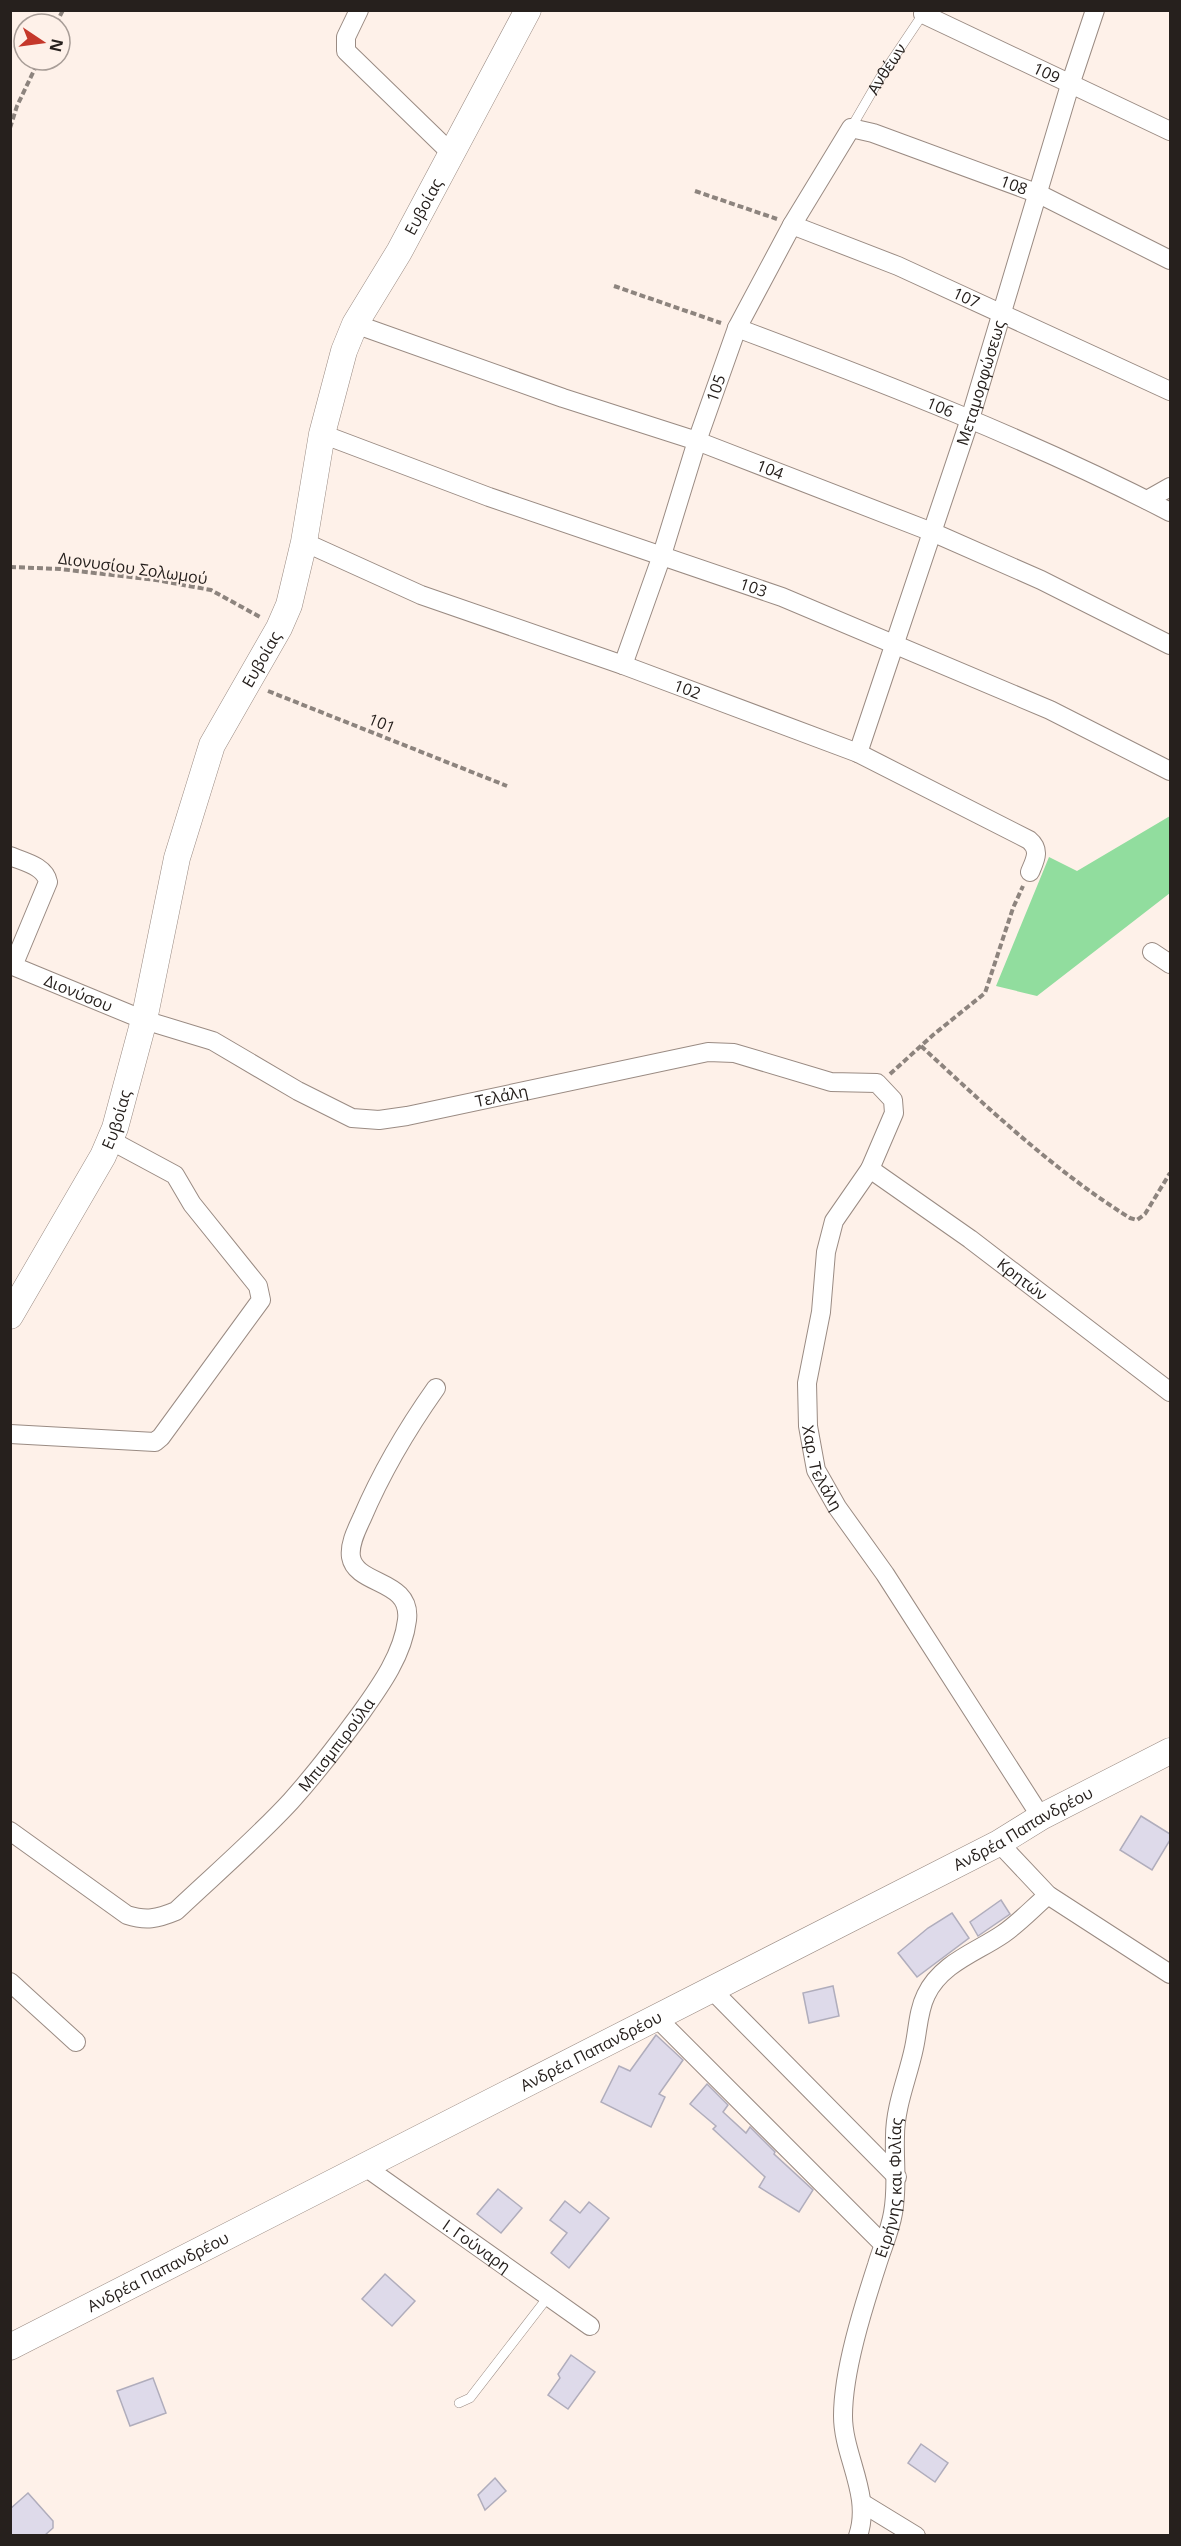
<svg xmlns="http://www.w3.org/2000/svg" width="1181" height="2546" viewBox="0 0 1181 2546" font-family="'Open Sans',sans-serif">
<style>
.green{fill:#91dd9e}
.building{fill:#dedaea;stroke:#b0adbc;stroke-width:1.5}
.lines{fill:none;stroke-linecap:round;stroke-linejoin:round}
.lane-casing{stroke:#9a8b83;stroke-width:10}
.street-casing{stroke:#9a8b83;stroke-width:20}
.secondary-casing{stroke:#9a8b83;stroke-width:27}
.path{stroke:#8d847e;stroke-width:4;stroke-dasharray:6 3;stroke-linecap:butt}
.lane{stroke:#fff;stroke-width:9}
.street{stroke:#fff;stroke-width:18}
.secondary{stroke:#fff;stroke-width:26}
.labels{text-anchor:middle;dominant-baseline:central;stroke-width:4.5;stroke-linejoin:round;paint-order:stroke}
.street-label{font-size:16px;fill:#26201d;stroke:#fef1e9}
</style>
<rect width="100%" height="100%" fill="#fef1e9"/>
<polygon class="green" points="1170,816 1170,893 1037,996 996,986 1049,857 1077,871"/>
<g class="building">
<polygon points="1141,1816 1170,1834 1170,1840 1152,1870 1120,1850"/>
<polygon points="1001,1900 1010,1914 978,1936 970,1922"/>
<polygon points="952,1913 969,1938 917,1977 898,1953 928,1928"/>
<polygon points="833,1986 839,2016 809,2023 803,1993"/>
<polygon points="656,2035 683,2060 659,2094 665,2097 651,2127 601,2102 619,2066 630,2071"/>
<polygon points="707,2084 728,2105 723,2112 746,2133 750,2127 775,2152 774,2154 813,2190 799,2212 759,2187 765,2177 713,2129 716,2126 690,2104"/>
<polygon points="498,2189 522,2208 501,2233 477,2214"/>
<polygon points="565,2201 580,2213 589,2202 609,2218 569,2268 551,2253 567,2233 550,2220"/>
<polygon points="385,2274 415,2301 392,2326 362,2299"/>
<polygon points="571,2355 595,2372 568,2409 548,2395 560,2378 558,2374"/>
<polygon points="153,2378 166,2413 130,2426 117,2391"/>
<polygon points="921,2444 948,2463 935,2482 908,2463"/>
<polygon points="495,2478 506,2491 485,2510 478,2495"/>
<polygon points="28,2493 53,2521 53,2528 45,2535 10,2535 10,2509"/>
</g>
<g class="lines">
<defs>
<g id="lane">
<path id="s1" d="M851 128 880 78 923 14"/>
<polyline points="459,2403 470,2398 548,2297"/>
</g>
<g id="street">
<polyline points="359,10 346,37 346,51 451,153"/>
<path id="s2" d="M924 10 923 14 1170 131"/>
<path id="s3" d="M792 225 898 266 1170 391"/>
<path id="s4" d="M355 324 563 398 697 441 932 532 1041 580 1170 645"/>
<path id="s5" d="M737 328C884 383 1031 440 1170 512"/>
<path id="s6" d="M322 434 489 497 782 597 1050 710 1170 771"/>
<polyline points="1147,500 1170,487"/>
<path id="s7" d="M304 542 421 595 623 665 858 753 1029 840C1041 850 1035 860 1030 872"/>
<path id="s8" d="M623 665 661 558 697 441 737 328 792 225 851 128 873 133 1039 194 1170 260"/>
<path id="s9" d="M858 753 970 419 1070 85 1095 10"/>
<path id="s10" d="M10 856C24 862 45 866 48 882L13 966 144 1020 213 1041 298 1091 352 1118 379 1120 407 1116 708 1052 734 1053 831 1082 877 1083 893 1100 894 1113 870 1169 834 1221 826 1252 821 1312 807 1383 808 1426 816 1470 837 1507 885 1574 1041 1817"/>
<polyline points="1152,952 1170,964"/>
<path id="s11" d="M870 1169 970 1239 1170 1392"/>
<polyline points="10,1434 155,1442 161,1437 261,1300 258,1286 192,1204 175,1175 110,1140"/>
<path id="s12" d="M10 1831 127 1915C146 1921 157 1919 176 1911 214 1875 255 1840 291 1801 316 1773 339 1743 361 1713 381 1685 403 1654 407 1620 412 1579 356 1586 351 1557 349 1544 357 1529 362 1518 382 1471 407 1429 436 1388"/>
<polyline points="999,1843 1048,1895 1170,1974"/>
<polyline points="10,1982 76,2042"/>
<polyline points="710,1988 897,2177"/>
<polyline points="655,2016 883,2244"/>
<path id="s13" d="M364 2166 590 2326"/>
<polyline points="862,2503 916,2536"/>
<path id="s14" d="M858 2536C872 2495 843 2456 843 2416 843 2371 863 2308 877 2265 882 2248 890 2231 893 2213 898 2185 894 2164 895 2136 895 2106 908 2077 914 2048 918 2030 918 2011 926 1995 941 1963 977 1952 1003 1934 1019 1923 1033 1908 1048 1895"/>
</g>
<g id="secondary">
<path id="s15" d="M10 1316 103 1156 115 1128 144 1020 177 858 212 745 279 628 289 605 304 542 322 434 344 351 355 324 399 252 528 10"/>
<path id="s16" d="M10 2347 999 1843 1041 1817 1170 1751"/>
</g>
</defs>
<use href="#lane" class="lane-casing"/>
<use href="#street" class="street-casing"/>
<use href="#secondary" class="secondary-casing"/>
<g class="path">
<polyline points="56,24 63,10"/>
<polyline points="10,128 17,106 39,60"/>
<polyline points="695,191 777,219"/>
<polyline points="614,286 721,323"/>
<polyline points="10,567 60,569 156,580 211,590 260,617"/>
<polyline points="268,691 507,786"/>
<path d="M921 1046C987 1107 1053 1170 1130 1218L1137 1220 1145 1214 1170 1173"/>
<polyline points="890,1074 933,1035 985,993 1013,908 1023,886"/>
</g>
<use href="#lane" class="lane"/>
<use href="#street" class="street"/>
<use href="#secondary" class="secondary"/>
</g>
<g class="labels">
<g class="street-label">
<text stroke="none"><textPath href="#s1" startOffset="69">Ανθέων</textPath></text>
<text stroke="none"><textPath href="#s2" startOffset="141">109</textPath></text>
<text stroke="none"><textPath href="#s8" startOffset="759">108</textPath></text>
<text stroke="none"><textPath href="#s15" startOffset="1196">Ευβοίας</textPath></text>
<text stroke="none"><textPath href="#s3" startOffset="189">107</textPath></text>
<text stroke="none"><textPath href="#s9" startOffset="390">Μεταμορφώσεως</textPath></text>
<text stroke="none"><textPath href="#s8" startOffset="292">105</textPath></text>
<text stroke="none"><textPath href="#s5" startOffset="218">106</textPath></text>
<text stroke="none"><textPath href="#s4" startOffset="440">104</textPath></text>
<text transform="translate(133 568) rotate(8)">Διονυσίου Σολωμού</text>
<text stroke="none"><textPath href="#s6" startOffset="458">103</textPath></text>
<text stroke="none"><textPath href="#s15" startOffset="710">Ευβοίας</textPath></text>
<text stroke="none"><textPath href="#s7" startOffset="411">102</textPath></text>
<text transform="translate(382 723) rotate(22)">101</text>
<text stroke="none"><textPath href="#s10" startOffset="210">Διονύσου</textPath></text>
<text stroke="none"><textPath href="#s10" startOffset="664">Τελάλη</textPath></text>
<text stroke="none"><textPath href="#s15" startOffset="224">Ευβοίας</textPath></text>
<text stroke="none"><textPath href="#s11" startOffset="188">Κρητών</textPath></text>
<text stroke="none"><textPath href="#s10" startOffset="1461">Χαρ. Τελάλη</textPath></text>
<text stroke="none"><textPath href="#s12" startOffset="426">Μπισμπιρούλα</textPath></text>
<text stroke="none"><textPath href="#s16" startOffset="1138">Ανδρέα Παπανδρέου</textPath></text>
<text stroke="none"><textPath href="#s16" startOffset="652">Ανδρέα Παπανδρέου</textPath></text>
<text stroke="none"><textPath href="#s14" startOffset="357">Ειρήνης και Φιλίας</textPath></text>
<text stroke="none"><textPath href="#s13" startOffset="138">Ι. Γούναρη</textPath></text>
<text stroke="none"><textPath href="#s16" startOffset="166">Ανδρέα Παπανδρέου</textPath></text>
</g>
</g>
<rect width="1181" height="2546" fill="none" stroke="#26201d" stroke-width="24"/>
<g transform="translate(42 42) rotate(103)"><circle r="28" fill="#fef1e9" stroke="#a89d97" stroke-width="1.5"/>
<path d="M0-4.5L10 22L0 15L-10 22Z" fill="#c5382b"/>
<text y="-9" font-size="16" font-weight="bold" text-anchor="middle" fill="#26201d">N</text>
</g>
</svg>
